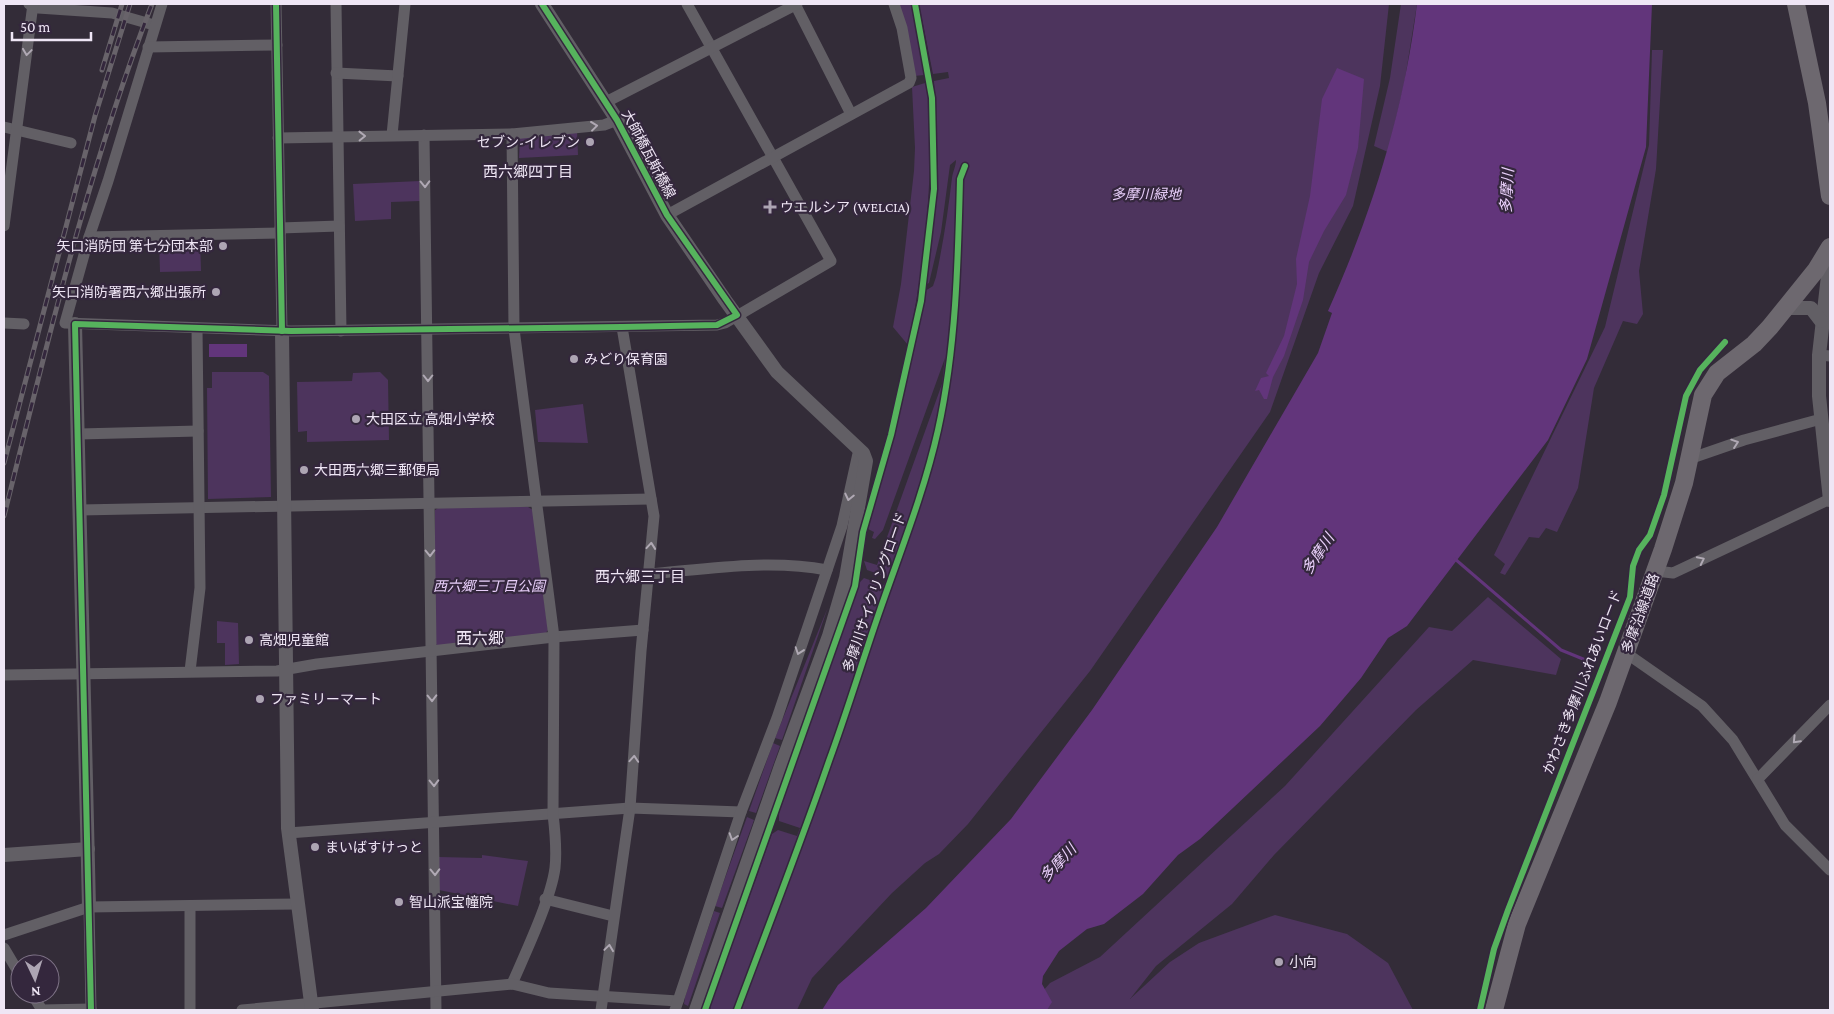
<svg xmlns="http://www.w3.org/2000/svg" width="1834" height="1014" viewBox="0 0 1834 1014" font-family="'Crimson Pro','Noto Sans JP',serif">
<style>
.green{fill:#4d345d}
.water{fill:#62357b}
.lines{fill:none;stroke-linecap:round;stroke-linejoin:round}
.stream{stroke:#62357b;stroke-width:3}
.minor{stroke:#625f65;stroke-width:11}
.tertiary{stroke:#625f65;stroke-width:14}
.primary{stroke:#6d686f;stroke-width:18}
.rail-casing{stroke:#68636a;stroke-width:5}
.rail{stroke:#34273d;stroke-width:3;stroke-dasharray:9;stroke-linecap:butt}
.cycleway-casing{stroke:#34273d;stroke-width:9}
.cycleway{stroke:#56b35d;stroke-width:6}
.oneway{stroke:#b0a9b4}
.poi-dot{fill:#ada5b3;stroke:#34273d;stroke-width:2}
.labels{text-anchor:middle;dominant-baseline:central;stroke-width:4.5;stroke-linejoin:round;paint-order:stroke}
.poi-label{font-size:14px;fill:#efe6f5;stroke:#34273d;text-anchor:start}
.street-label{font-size:14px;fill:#efe6f5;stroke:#34273d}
.park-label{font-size:14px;font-style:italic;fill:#e6cdf8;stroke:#34273d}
.neighbourhood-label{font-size:15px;fill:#efe6f5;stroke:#34273d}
.water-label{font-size:15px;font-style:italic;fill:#ecd2fd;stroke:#34273d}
.quarter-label{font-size:16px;fill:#efe6f5;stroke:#34273d}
</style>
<rect width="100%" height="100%" fill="#332c38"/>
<g class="green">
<polygon points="898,4 911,4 920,43 924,75 914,76"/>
<path d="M919 4H1389L1380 86 1353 206 1319 273 1270 412 1090 671 968 824 939 854 925 863 892 893 812 978 797 1010H711L710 1006 772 834 778 830 797 836 800 828 779 821V813L859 583 864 578 884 585 887 577 867 570 864 561 877 565 942 384 945 358 883 530 875 539 872 538 874 532 866 528 895 425 918 330 925 291 933 286 936 277C943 244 948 212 952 178 953 171 956 166 956 160L950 165 941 232 929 283 927 284 938 168 934 81 949 78 948 72 933 74Z"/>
<polygon points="1401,4 1417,4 1404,85 1388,152 1374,146 1390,78"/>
<polygon points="1652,50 1663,50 1656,169 1639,271 1643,314 1637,324 1623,321 1594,388 1578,488 1557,532 1546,528 1539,538 1529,537 1505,575 1500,573 1505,564 1494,555 1605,327 1649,145"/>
<path d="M925 83C929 92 928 107 929 117 933 193 923 271 908 345L893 327 901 284 914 171 915 148 912 87Z"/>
<polygon points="577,131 578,155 519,158 520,137"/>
<polygon points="420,181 420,201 391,202 391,219 355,221 353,184"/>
<polygon points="159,239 200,239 201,271 160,272"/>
<polygon points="212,372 263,372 269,376 271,497 208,499 207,388 212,388"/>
<polygon points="380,372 388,380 389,440 307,442 307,431 298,432 297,382 352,381 353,373"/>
<polygon points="583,404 588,443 538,442 535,410"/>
<polygon points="440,507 528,507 533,510 548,630 545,634 439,647 435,643 435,510"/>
<polygon points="1488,597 1561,659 1556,675 1473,660 1416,710 1274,855 1232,904 1156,966 1130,999 1170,962 1199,943 1275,915 1347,934 1388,963 1413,1010 1026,1010 1050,983 1100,957 1285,786 1429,627 1452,631"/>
<polygon points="828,607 782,740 775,738"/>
<polygon points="217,621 238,623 239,664 225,665 225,643 217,643"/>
<polygon points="773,743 780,746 756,813 749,811"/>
<polygon points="747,817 754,820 722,908 715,906"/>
<polygon points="482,855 528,861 518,906 439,890 439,857 482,858"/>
<polygon points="714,911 720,913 688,1006 684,1004 685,997"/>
</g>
<g class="water">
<path d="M1417 4H1652L1646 147 1587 359 1548 440 1407 626 1388 638 1361 678 1320 726 1200 839 1178 855 1143 894 1104 924 1087 929 1059 951 1043 976 1042 984 1052 1002 1047 1010H822L838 985 926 908 1011 819 1092 710 1217 527 1318 353 1332 313 1328 311C1372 213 1404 111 1417 4Z"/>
<polygon points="1337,68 1364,79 1358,148 1346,195 1324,231 1309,262 1303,300 1284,356 1273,377 1267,399 1264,399 1259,390 1255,391 1261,378 1269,376 1266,373 1284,336 1297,284 1296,259 1310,196 1322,99"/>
<rect x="209" y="344" width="38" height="13"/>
</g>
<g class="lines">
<polyline class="stream" points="1455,559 1561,650 1588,661"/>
<g class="minor">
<polyline points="29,4 38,8 112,13 154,25"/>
<polyline points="162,4 108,181 89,237 65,323 291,331 717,325 725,323 831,261 687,4"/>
<polyline points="276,4 282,331"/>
<polyline points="336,4 341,331"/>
<polyline points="795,4 851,114"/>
<polyline points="148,47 277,45"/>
<polyline points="336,73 398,76"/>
<polyline points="606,102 797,4"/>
<polyline points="4,127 71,143"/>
<polyline points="392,135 405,4"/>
<polyline points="424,135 436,1010"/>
<polyline points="278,138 512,134 604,125 617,120"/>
<polyline points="667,215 909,83 911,78 902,28 894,4"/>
<polyline points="4,226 33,4"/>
<polyline points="280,228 339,226"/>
<polyline points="89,237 280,233"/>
<polyline points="4,323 24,324"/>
<polyline points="1819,355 1830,356"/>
<polyline points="79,434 198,431"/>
<polyline points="1689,459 1744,440 1821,419"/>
<polyline points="80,510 651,499"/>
<polyline points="1656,571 1673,573 1830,499"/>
<path d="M649 574C708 569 769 559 827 570"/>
<polyline points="1626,653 1702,706 1733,740 1785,825 1830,870"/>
<polyline points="190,671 200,588 197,328"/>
<polyline points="4,675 277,671 317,664 554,637 643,630"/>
<polyline points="1758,779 1830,705"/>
<polyline points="288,833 630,808 741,812"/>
<polyline points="545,899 613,916"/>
<polyline points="190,906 190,1010"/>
<polyline points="89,907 91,1010"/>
<polyline points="4,935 89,907 297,904"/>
<polyline points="4,948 20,975"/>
<path d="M512 984C525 954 551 899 555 868 557 850 555 831 553 814L554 637 514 329 512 134"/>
<polyline points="32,994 42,1010 91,1009"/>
<polyline points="242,1010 512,984 549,993 678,1001"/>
<polyline points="601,1010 630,808 641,651 654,516 622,327"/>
<polyline points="675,1010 741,812 777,718 842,526 859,449"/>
</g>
<g class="tertiary">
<polyline points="542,4 617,120 667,215 725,300 777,372 863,453 866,461 846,578 829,636 781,766 696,1010"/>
<polyline points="1830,258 1819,355 1819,396 1830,500"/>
<polyline points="1786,308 1811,308 1821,321"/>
<polyline points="75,324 89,907"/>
<polyline points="282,331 288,828 312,1010"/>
<polyline points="4,855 88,849"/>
</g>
<g class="primary">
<polyline points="1796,4 1817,103 1830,196"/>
<polyline points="1494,1010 1517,924 1608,702 1663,549 1684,483 1703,395 1717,373 1754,344 1770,327 1816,270 1830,247"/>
</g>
<defs>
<g id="rail">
<polyline points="102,70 122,4"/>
<polyline points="4,463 95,116 130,4"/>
<path d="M4 516C47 344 88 169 152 4"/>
</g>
</defs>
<use href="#rail" class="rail-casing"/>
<use href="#rail" class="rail"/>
<defs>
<g id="cycleway">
<polyline points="276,4 282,331"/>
<polyline points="91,1010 75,324 291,331 622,327 717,325 737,315 667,215 617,120 542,4"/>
<polyline points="705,1010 855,586 863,532 891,435 921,301 934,189 932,98 915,4"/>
<path d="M737 1010C768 927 800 845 829 761 847 712 862 662 879 613 900 552 924 493 938 430 956 348 958 263 960 179L965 166"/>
<polyline points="1480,1010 1494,949 1508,910 1630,597 1633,566 1639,550 1650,535 1664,495 1686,396 1700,370 1725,342"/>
</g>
</defs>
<use href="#cycleway" class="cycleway-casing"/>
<use href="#cycleway" class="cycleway"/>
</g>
<defs><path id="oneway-chevron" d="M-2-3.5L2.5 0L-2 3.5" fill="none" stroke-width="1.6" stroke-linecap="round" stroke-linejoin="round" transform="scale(1.25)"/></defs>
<g class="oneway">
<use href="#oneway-chevron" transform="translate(27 52) rotate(98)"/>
<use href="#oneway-chevron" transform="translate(594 126) rotate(-7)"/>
<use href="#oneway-chevron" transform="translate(362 136) rotate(-1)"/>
<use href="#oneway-chevron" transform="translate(425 184) rotate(89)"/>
<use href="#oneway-chevron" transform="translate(428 378) rotate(90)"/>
<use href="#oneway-chevron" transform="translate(1735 443) rotate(-19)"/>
<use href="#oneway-chevron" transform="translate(849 497) rotate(103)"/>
<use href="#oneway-chevron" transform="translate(651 546) rotate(-85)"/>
<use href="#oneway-chevron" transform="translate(430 553) rotate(89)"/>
<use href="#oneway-chevron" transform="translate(1701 560) rotate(-26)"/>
<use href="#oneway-chevron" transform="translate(799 651) rotate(109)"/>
<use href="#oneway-chevron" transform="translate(432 698) rotate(89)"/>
<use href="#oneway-chevron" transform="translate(1796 740) rotate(134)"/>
<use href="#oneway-chevron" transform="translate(634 759) rotate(-86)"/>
<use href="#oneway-chevron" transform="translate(434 783) rotate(89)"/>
<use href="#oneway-chevron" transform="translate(733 837) rotate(108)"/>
<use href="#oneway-chevron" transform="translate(435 872) rotate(89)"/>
<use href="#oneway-chevron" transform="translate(609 948) rotate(-82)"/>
</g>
<g class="poi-dot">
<circle cx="590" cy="142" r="5"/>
<path d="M767.5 199.5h5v5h5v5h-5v5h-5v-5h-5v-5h5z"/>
<circle cx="223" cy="246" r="5"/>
<circle cx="216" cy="292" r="5"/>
<circle cx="574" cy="359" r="5"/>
<circle cx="356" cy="419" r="5"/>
<circle cx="304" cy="470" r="5"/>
<circle cx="249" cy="640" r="5"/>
<circle cx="260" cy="699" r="5"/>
<circle cx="315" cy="847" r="5"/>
<circle cx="399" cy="902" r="5"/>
<circle cx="1279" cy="962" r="5"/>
</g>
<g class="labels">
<g class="poi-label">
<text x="580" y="142" text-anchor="end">セブン-イレブン</text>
<text x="780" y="207">ウエルシア (WELCIA)</text>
<text x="213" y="246" text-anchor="end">矢口消防団 第七分団本部</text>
<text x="206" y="292" text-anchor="end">矢口消防署西六郷出張所</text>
<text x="584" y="359">みどり保育園</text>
<text x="366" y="419">大田区立 高畑小学校</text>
<text x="314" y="470">大田西六郷三郵便局</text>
<text x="259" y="640">高畑児童館</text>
<text x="270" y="699">ファミリーマート</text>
<text x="325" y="847">まいばすけっと</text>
<text x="409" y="902">智山派宝幢院</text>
<text x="1289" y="962">小向</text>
</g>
<g class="street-label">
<text transform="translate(649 154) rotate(62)">大師橋瓦斯橋線</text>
<text transform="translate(874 592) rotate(-71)">多摩川サイクリングロード</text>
<text transform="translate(1640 613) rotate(-70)">多摩沿線道路</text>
<text transform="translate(1582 682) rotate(-69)">かわさき多摩川ふれあいロード</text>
</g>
<g class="park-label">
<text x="1146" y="194">多摩川緑地</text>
<text x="489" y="586">西六郷三丁目公園</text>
</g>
<g class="neighbourhood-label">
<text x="528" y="172">西六郷四丁目</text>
<text x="640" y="577">西六郷三丁目</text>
</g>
<g class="water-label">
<text transform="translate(1507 191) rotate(-87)">多摩川</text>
<text transform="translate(1318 554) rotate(-56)">多摩川</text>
<text transform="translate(1058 863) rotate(-47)">多摩川</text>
</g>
<g class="quarter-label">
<text x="480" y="638">西六郷</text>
</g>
</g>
<rect width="1834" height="1014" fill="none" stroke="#efe6f5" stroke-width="10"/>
<g transform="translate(35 979) rotate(176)"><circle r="24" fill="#34273d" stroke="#7f7387"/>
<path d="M0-4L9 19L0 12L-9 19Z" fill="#ada5b3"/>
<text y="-8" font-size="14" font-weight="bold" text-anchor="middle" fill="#efe6f5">N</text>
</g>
<path d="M12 32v8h79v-8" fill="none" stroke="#efe6f5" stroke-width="2.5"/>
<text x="20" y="32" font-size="15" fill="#efe6f5" stroke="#34273d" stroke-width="4" paint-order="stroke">50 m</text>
</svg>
